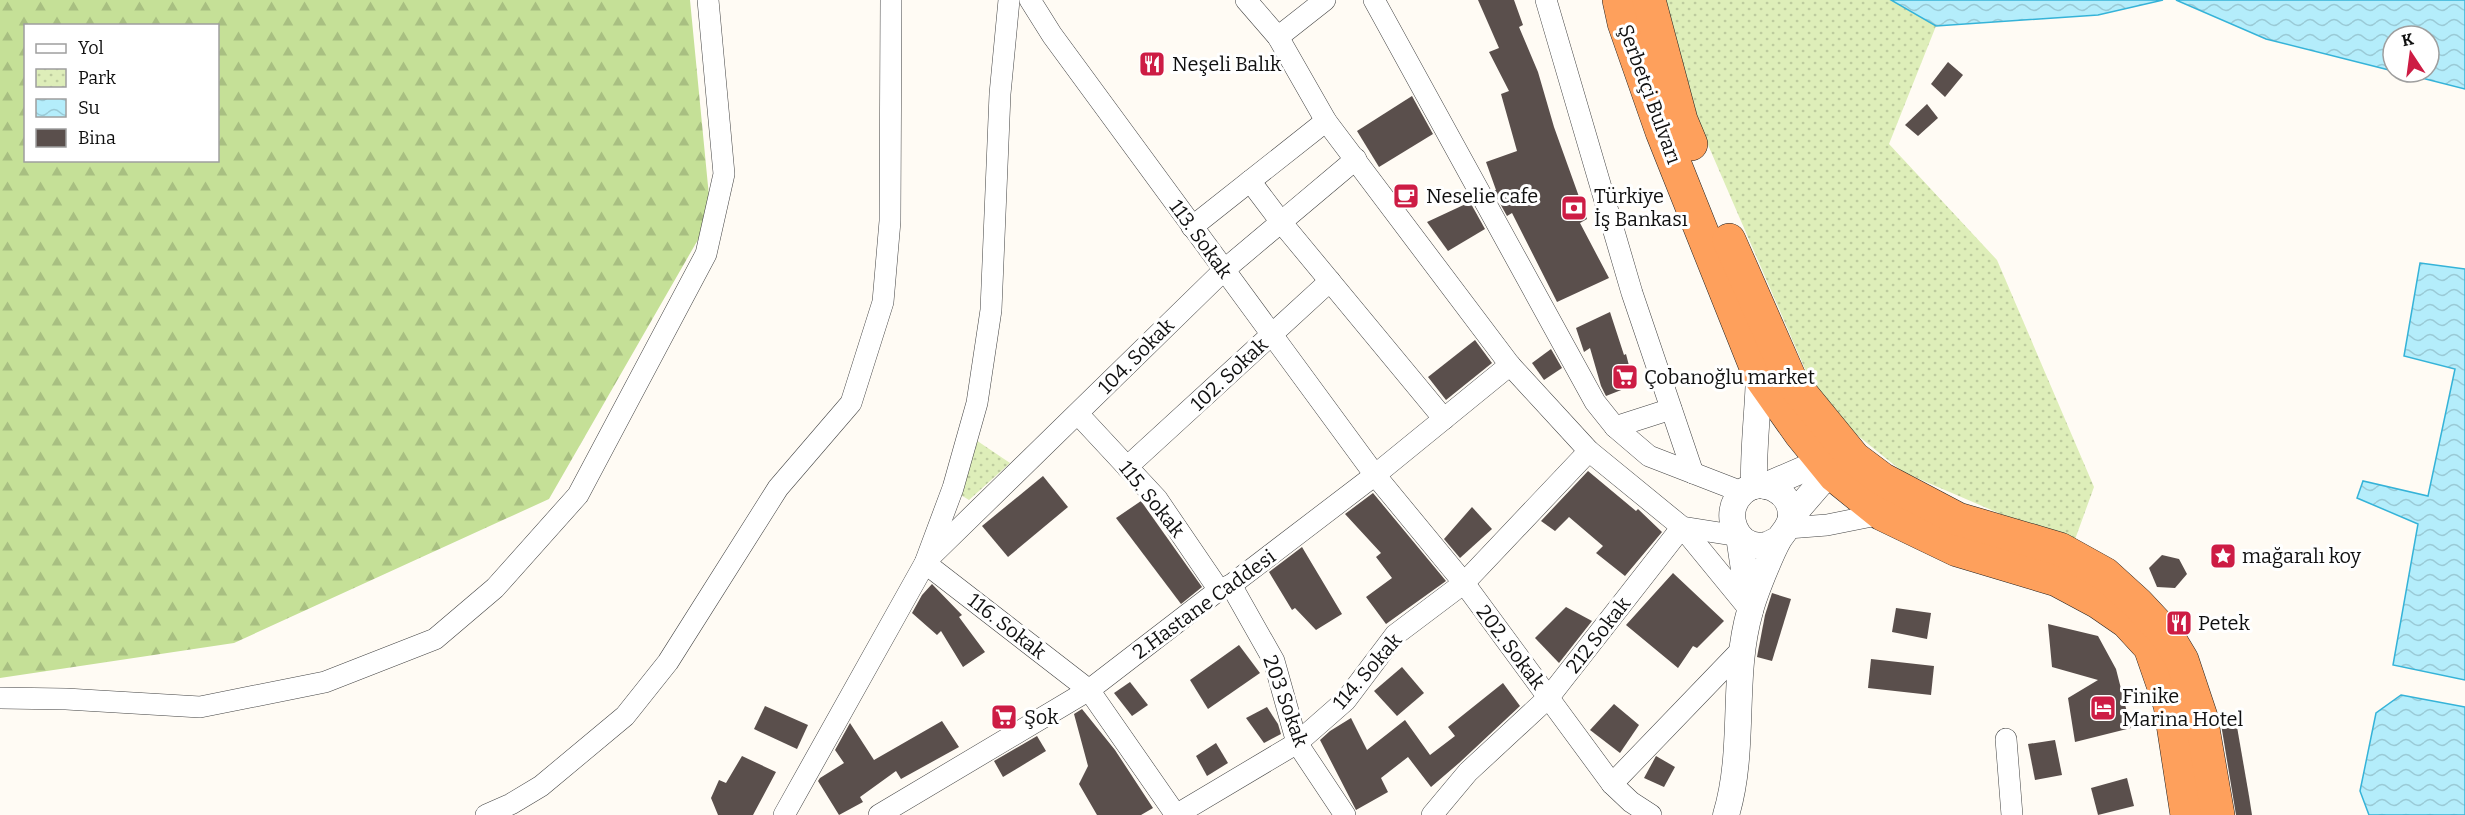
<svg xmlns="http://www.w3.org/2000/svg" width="2465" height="815" viewBox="0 0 2465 815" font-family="Bitter,serif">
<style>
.forest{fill:url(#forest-firs);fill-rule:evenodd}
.park{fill:url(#park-dots)}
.water{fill:url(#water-waves);stroke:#35b3d8;stroke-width:1.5}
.building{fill:#5a4f4c}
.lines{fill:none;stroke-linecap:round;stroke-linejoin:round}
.minor-casing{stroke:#434343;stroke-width:22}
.tertiary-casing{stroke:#434343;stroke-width:27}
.trunk-casing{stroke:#212121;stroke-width:34}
.minor{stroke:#fff;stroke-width:21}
.tertiary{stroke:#fff;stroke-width:26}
.trunk{stroke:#fea05c;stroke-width:33}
.labels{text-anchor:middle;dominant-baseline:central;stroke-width:6;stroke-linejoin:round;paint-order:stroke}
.poi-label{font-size:20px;fill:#101010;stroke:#fff;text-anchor:start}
.street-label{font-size:20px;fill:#101010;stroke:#fff}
</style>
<defs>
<pattern id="forest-firs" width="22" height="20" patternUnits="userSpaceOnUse" patternTransform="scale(1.5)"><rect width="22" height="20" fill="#c5e097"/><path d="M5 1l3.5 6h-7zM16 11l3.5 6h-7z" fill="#a8bf81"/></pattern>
<pattern id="park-dots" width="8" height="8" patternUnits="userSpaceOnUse" patternTransform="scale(1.5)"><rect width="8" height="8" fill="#deeeb9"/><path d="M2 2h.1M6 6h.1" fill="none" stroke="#bdcb9e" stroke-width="1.8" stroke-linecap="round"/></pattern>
<pattern id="water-waves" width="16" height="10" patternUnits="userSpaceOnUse" patternTransform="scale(1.5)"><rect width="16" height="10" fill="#b4edfb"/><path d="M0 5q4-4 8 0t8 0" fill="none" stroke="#9acad6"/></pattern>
</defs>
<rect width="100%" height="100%" fill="#fffbf4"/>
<path class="forest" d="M0 0H690L711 217 549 499 234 643 0 678ZM26 26H218V160H26Z"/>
<g class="park">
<polygon points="1662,0 1891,0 1936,26 1889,144 1997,260 2094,487 2073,545 1903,472 1821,406 1696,117"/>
<polygon points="970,436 1010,463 969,500 951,489"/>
</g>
<g class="water">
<polygon points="1891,0 2163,0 2098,15 1936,26"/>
<polygon points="2176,0 2465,0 2465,89 2398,72 2429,72 2429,36 2393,36 2393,71 2266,39"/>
<polygon points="2420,263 2465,269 2465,680 2393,665 2418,524 2357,498 2363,481 2428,496 2455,369 2404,356"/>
<polygon points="2401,695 2465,707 2465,815 2369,815 2360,791 2376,713"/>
</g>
<g class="building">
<polygon points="1478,0 1514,0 1523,25 1519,27 1538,72 1554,127 1587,219 1580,223 1609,278 1557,302 1512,213 1507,216 1493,191 1496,190 1486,162 1517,151 1501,94 1509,91 1489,52 1499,48"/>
<polygon points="1948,62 1963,75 1945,97 1931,84"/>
<polygon points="1412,96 1433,134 1379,167 1357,131"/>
<polygon points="1927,104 1938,118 1918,136 1905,125"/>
<polygon points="1470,202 1485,229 1448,251 1427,222"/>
<polygon points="1610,312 1624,355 1626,354 1634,385 1606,396 1601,386 1590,348 1584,352 1576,328"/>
<polygon points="1475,340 1492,363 1446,400 1428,377"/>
<polygon points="1551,349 1562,368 1544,380 1532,363"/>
<polygon points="1588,471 1636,511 1638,509 1662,532 1625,576 1596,553 1603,546 1569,517 1555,531 1541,521"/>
<polygon points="1043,476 1068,507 1008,557 982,526"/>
<polygon points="1373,493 1446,581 1386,624 1366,597 1392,578 1376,557 1381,553 1345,514"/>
<polygon points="1141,501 1202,587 1181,604 1116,518"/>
<polygon points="1472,507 1492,529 1460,558 1444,539"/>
<polygon points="1302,547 1342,614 1316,630 1295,608 1292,610 1269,572"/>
<polygon points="2162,555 2179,559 2187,574 2175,588 2157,587 2149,568"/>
<polygon points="1673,573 1724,621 1697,648 1693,646 1678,668 1626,625"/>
<polygon points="932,584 962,615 959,617 985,652 963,667 941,631 937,635 912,613 922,595"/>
<polygon points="1772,593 1791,599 1772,661 1757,657 1765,615"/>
<polygon points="1566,607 1592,621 1559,663 1535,638"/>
<polygon points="1896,608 1931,613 1927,639 1892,632"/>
<polygon points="2048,624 2098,636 2116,669 2131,728 2075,742 2068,698 2098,680 2052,667"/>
<polygon points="1239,645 1260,673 1208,709 1190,680"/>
<polygon points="1871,659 1934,666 1931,695 1868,688"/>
<polygon points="1402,667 1424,693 1397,716 1374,691"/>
<polygon points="1130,682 1148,705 1132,716 1114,693"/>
<polygon points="1503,683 1520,706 1459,763 1431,787 1408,757 1381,778 1388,792 1356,810 1320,740 1330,731 1351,718 1367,750 1405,720 1430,755 1455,736 1448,727"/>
<polygon points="1614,704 1639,725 1620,753 1590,730"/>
<polygon points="765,706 808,725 797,749 754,729"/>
<polygon points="1267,707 1278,724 1281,734 1264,743 1246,718"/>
<polygon points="1082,709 1115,750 1153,808 1141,815 1097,815 1079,784 1088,766 1074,714"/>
<polygon points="942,721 959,747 901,779 896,771 860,797 863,802 839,815 818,781 820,778 844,763 835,750 850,723 874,760"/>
<polygon points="2236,721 2249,796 2252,815 2236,815 2221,724"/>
<polygon points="1037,736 1046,751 1003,777 994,761"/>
<polygon points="2055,740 2062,775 2035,780 2028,744"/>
<polygon points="1216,743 1228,763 1207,776 1196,756"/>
<polygon points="742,756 776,772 753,815 718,815 711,798 719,780 726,783"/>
<polygon points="1656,756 1675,767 1664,787 1644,778"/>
<polygon points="2127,778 2134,806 2098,815 2091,788"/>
</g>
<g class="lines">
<defs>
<g id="minor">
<polyline points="1030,0 1052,35 1375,475 1464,583 1612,784 1631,802 1651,815"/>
<polyline points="1246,0 1278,37 1326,121 1510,365 1589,451 1682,527 1739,536"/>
<polyline points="1374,0 1595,402 1615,427 1649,456 1742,492"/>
<polyline points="1546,0 1632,293 1693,473"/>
<polyline points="1278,37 1325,0"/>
<polyline points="1250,181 1281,222 1444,419"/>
<polyline points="1192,227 1326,121"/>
<polyline points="1078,414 1157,499 1219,590"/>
<polyline points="1615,427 1671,409"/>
<polyline points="1127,467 1330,281"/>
<polyline points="1788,528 1827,525 1882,514"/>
<polyline points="929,558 1224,270 1356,159"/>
<polyline points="925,563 1089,690 1176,815"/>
<polyline points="1231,585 1274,661 1297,743 1345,815"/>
<polyline points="0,698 66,699 200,707 325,682 435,639 495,588 578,495 706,254 724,174 708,0"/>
<polyline points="2006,739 2012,815"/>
<polyline points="1612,784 1742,649"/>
<polyline points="486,815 511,804 541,786 625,716 668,662 778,488 851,403 883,302 890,221 891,0"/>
<polyline points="784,815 925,563 953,488 977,403 991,310 1000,94 1009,0"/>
<polyline points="879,815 1089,690 1219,590 1231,585 1375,475 1510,365"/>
<polyline points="1176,815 1297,743 1346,700 1395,635 1464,583 1589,451"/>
<polyline points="1432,815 1468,772 1549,697 1682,527 1750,610"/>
</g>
<g id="tertiary">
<path d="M1754 486C1753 449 1758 412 1759 375"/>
<polyline points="1765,486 1839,454"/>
<polyline points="1791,517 1842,458"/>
<polyline points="1739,536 1750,610"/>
<path d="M1726 815C1746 749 1731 677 1750 611 1754 595 1771 553 1779 539 1784 531 1791 526 1791 515 1791 491 1760 475 1742 493 1721 512 1736 551 1766 545 1770 544 1775 541 1779 539"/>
</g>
<g id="trunk">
<polyline points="1619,0 1624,23 1662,132 1759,375 1800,433 1835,476 1882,514 1957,550 2057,580 2098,602 2127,622 2150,647 2170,705 2187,815"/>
<polyline points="1649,0 1681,120 1691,144"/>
<polyline points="1729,240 1791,381 1854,458 1882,479 1958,519 2060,549 2105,574 2138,604 2167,635 2182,660 2201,717 2218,815"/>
</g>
</defs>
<use href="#minor" class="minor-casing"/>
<use href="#tertiary" class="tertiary-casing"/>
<use href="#trunk" class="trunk-casing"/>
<use href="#minor" class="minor"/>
<use href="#tertiary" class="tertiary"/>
<use href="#trunk" class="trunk"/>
</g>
<defs>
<symbol id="restaurant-square" viewBox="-11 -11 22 22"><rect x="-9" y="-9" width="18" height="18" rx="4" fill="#cd1c44" stroke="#fff"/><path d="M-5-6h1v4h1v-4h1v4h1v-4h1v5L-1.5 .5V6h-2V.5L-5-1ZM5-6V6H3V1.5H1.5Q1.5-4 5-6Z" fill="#fff"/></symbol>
<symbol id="cafe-square" viewBox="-11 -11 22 22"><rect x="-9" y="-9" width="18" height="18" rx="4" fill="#cd1c44" stroke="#fff"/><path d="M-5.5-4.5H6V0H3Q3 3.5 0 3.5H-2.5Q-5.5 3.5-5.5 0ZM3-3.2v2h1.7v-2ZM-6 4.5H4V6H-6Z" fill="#fff"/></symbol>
<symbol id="bank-square" viewBox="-11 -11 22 22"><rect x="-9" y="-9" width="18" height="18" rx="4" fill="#cd1c44" stroke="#fff"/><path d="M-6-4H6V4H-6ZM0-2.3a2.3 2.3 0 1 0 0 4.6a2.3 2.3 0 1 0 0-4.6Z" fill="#fff"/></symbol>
<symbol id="supermarket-square" viewBox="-11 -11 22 22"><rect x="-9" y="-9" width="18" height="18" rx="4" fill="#cd1c44" stroke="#fff"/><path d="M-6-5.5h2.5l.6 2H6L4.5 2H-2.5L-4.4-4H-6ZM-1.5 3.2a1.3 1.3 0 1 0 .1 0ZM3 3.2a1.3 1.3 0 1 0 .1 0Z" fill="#fff"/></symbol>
<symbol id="sight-square" viewBox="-11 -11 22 22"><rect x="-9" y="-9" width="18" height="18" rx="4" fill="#cd1c44" stroke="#fff"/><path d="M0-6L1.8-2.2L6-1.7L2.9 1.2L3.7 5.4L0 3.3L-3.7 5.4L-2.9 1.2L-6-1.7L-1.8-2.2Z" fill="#fff"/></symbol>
<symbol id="hotel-square" viewBox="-11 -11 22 22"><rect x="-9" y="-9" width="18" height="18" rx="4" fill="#cd1c44" stroke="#fff"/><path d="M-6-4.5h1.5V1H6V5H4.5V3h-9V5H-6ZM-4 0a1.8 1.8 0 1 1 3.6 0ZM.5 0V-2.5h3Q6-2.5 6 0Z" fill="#fff"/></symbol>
</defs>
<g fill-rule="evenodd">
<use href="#restaurant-square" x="1137" y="49" width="30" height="30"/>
<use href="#cafe-square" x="1391" y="181" width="30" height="30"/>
<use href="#bank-square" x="1559" y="193" width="30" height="30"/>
<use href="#supermarket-square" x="1610" y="362" width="30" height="30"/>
<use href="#sight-square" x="2208" y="541" width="30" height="30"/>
<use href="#restaurant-square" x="2164" y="608" width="30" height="30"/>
<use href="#hotel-square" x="2088" y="693" width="30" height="30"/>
<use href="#supermarket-square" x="989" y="702" width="30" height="30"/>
</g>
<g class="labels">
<g class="poi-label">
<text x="1172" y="64">Neşeli Balık</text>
<text x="1426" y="196">Neselie cafe</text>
<text x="1594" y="196">Türkiye<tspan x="1594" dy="23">İş Bankası</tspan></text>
<text x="1644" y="377">Çobanoğlu market</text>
<text x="2242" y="556">mağaralı koy</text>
<text x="2198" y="623">Petek</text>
<text x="2122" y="696">Finike<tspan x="2122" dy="23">Marina Hotel</tspan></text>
<text x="1024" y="717">Şok</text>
</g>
<g class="street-label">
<text transform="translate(1650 94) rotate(70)">Şerbetçi Bulvarı</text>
<text transform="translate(1201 239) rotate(54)">113. Sokak</text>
<text transform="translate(1136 356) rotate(-45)">104. Sokak</text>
<text transform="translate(1229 374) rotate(-43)">102. Sokak</text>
<text transform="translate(1152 499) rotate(51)">115. Sokak</text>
<text transform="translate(1204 604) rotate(-36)">2.Hastane Caddesi</text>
<text transform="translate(1007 626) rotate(38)">116. Sokak</text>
<text transform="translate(1598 635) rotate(-52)">212 Sokak</text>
<text transform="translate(1511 647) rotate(53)">202. Sokak</text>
<text transform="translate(1367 671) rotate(-49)">114. Sokak</text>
<text transform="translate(1286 701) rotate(70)">203 Sokak</text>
</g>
</g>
<rect x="24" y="24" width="195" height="138" fill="#ffffff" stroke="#9f9f9f" stroke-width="1.5"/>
<rect x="36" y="44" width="30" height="9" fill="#ffffff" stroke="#9f9f9f" stroke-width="1.5"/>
<text x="78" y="54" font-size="18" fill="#101010">Yol</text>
<rect x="36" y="69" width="30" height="18" fill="url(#park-dots)" stroke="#9f9f9f" stroke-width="1.5"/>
<text x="78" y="84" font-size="18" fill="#101010">Park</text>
<rect x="36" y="99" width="30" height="18" fill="url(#water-waves)" stroke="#9f9f9f" stroke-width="1.5"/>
<text x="78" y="114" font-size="18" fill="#101010">Su</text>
<rect x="36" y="129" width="30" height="18" fill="#5a4f4c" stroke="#9f9f9f" stroke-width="1.5"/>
<text x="78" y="144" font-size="18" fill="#101010">Bina</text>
<g transform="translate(2411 54) rotate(347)"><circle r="28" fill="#ffffff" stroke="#9f9f9f" stroke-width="1.5"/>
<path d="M0-4.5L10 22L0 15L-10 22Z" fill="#cd1c44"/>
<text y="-9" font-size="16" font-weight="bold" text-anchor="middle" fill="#101010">K</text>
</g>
</svg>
